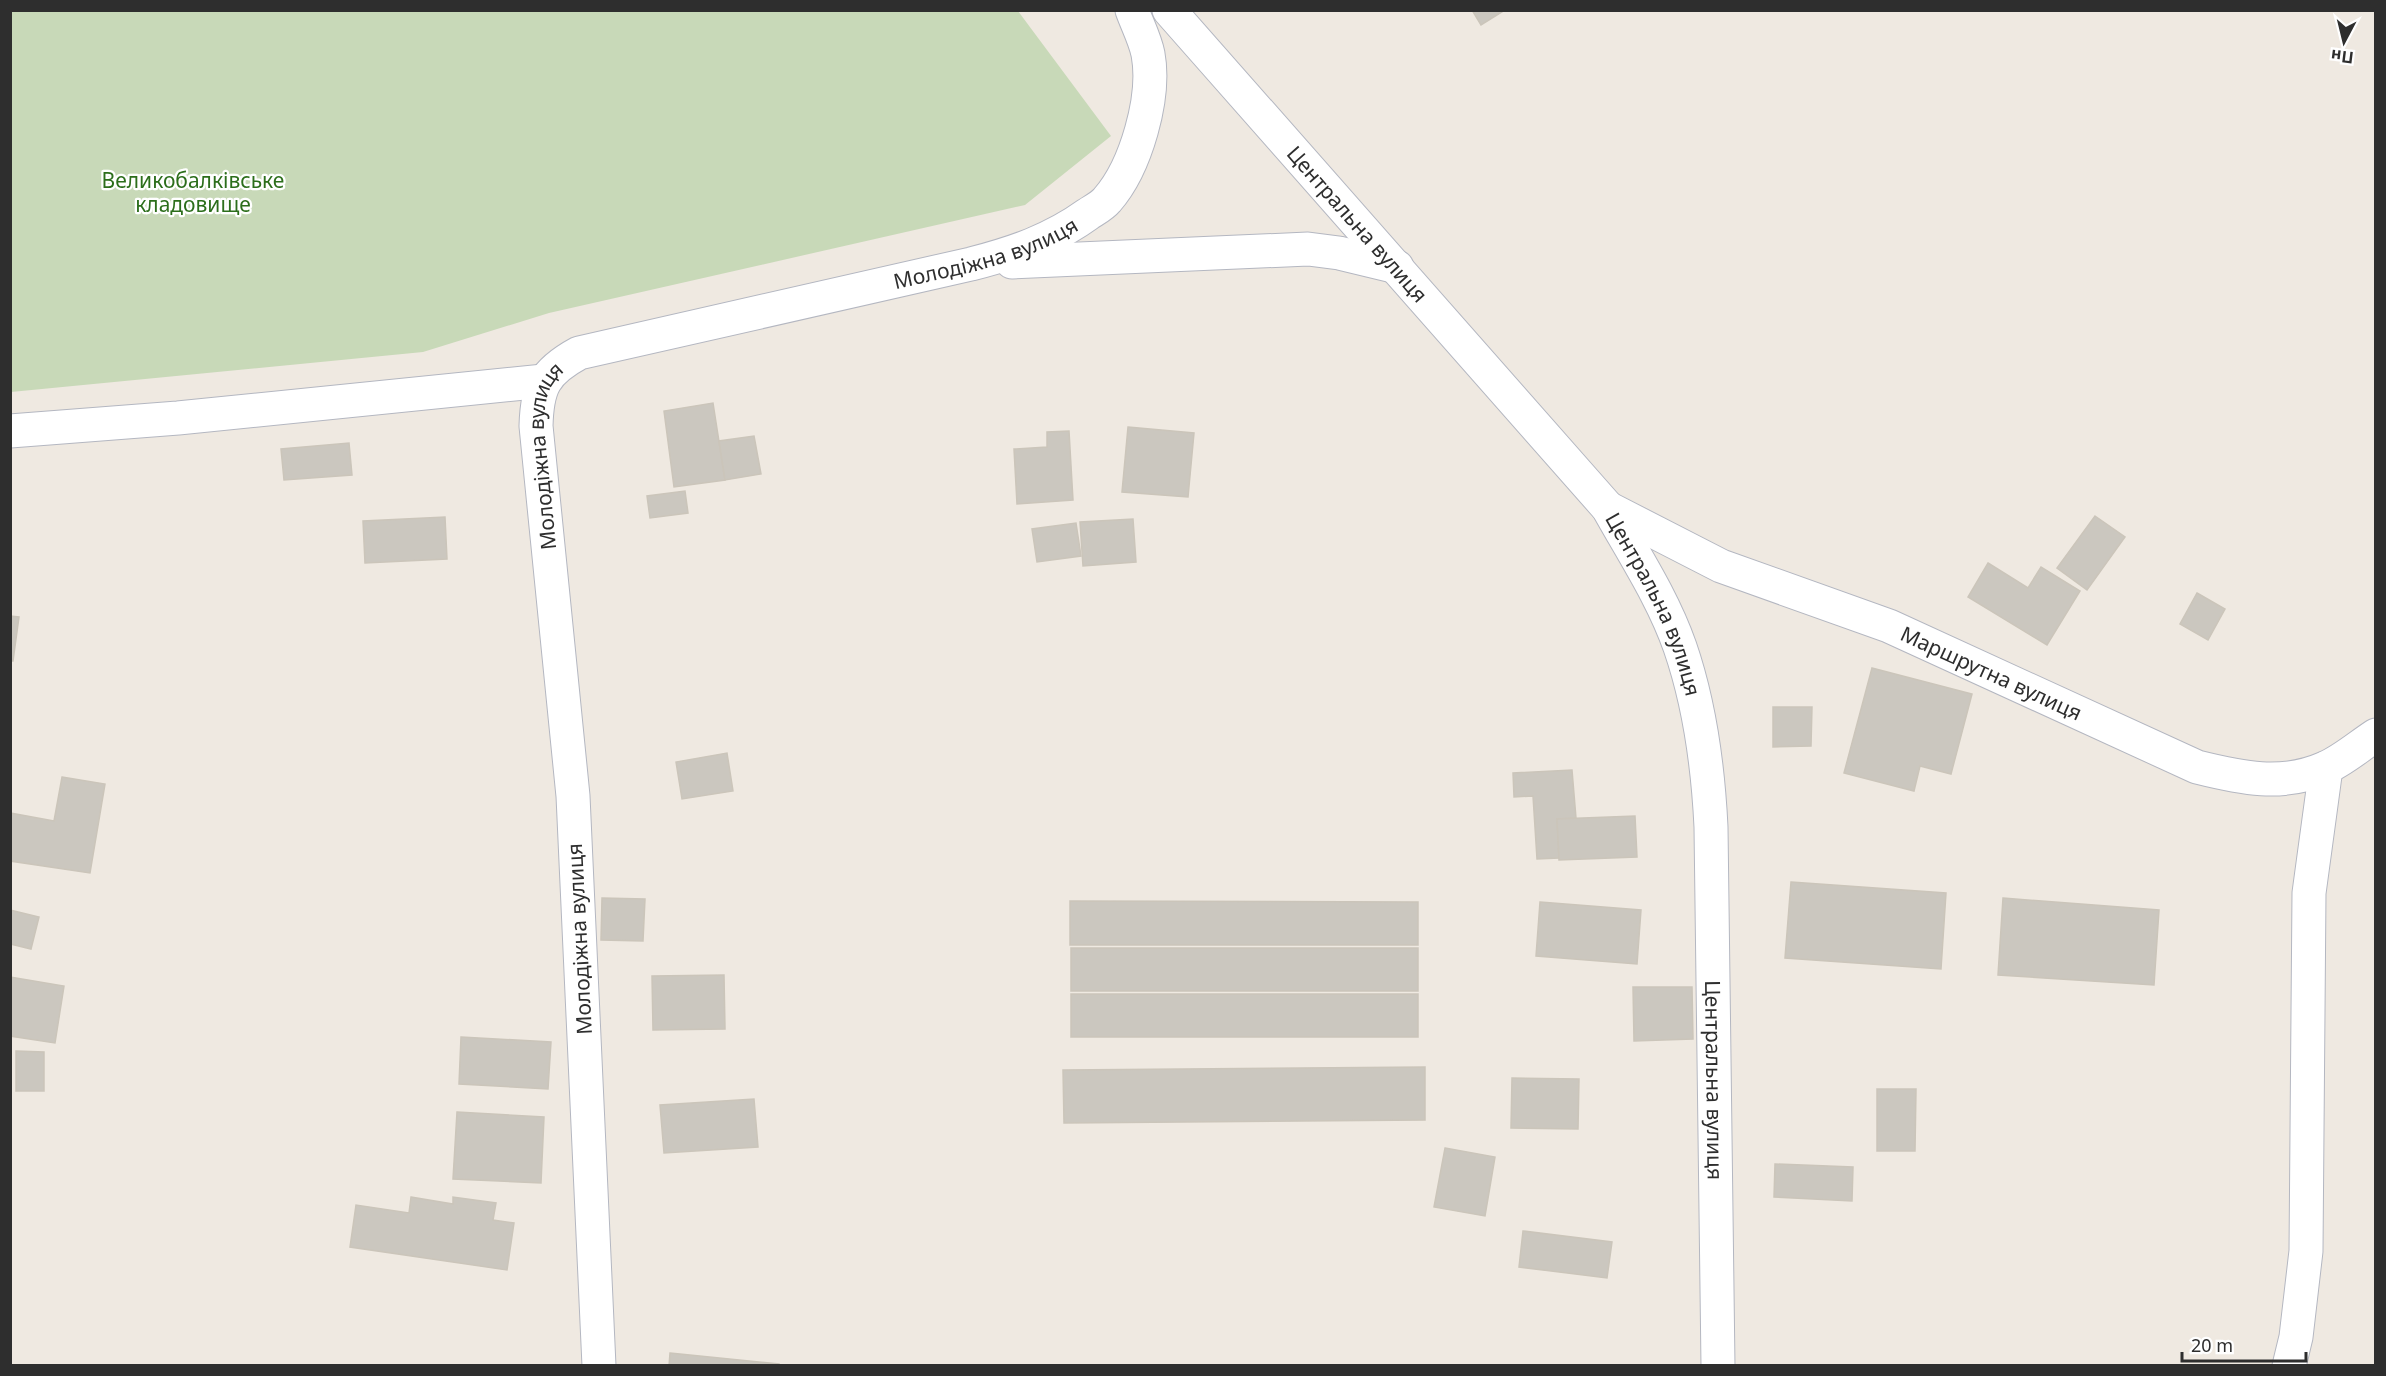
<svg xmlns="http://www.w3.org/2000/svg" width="2386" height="1376" viewBox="0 0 2386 1376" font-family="'Noto Sans',sans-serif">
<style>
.cemetery{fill:#c8d9b8}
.building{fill:#cbc7bf;stroke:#cbc5ba;stroke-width:1.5}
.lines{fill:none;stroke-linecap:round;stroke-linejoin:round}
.minor-casing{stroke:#b4b7c1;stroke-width:35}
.minor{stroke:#fff;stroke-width:33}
.labels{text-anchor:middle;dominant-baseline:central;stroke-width:4.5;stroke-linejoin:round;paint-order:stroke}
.park-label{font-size:21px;fill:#2c6e1b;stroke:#fff}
.street-label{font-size:21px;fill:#2e2e2e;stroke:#fff}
</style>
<rect width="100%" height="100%" fill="#efe9e1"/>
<polygon class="cemetery" points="11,10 1018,11 1111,136 1025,205 549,313 423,352 11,392"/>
<g class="building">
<polygon points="1472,10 1505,10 1481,25"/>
<polygon points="713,403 725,480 674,487 664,411"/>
<polygon points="1128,427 1194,433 1188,497 1122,492"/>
<polygon points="1069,431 1073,500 1017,504 1014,449 1047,447 1047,432"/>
<polygon points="754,436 761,474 725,480 719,441"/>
<polygon points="349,443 352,475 284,480 281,449"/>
<polygon points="685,491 688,513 650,518 647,496"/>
<polygon points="2095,516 2125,537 2087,590 2057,568"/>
<polygon points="445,517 447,559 365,563 363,521"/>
<polygon points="1133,519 1136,562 1083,566 1080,522"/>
<polygon points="1076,523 1081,556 1037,562 1032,529"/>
<polygon points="1988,563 2028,588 2041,567 2080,591 2047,645 1968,597"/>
<polygon points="2197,593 2225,609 2208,640 2180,624"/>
<polygon points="10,616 19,617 13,661 10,661"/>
<polygon points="1872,668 1972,694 1951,774 1920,766 1914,791 1844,773"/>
<polygon points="1773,707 1812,707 1811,746 1773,747"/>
<polygon points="727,753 733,791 682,799 676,762"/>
<polygon points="1572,770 1576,818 1557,819 1559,858 1537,859 1533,796 1514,797 1513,773"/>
<polygon points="62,777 105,784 90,873 10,861 10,813 54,821"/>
<polygon points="1635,816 1637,857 1559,860 1557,819"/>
<polygon points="1791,882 1946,893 1941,969 1785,958"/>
<polygon points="602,898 645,899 643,941 601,940"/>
<polygon points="2003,898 2159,910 2154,985 1998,975"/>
<polygon points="1070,901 1418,902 1418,945 1070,945"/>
<polygon points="1540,902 1641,910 1637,964 1536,956"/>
<polygon points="10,910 39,917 31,949 10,944"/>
<rect x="1071" y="948" width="347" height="43"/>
<polygon points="724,975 725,1029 653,1030 652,976"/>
<polygon points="10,977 64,986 55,1043 10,1036"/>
<polygon points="1633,987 1692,987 1693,1039 1634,1041"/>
<rect x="1071" y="994" width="347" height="43"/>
<polygon points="461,1037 551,1042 548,1089 459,1084"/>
<polygon points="16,1051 44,1052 44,1091 16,1091"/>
<polygon points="1425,1067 1425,1120 1064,1123 1063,1070"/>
<polygon points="1512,1078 1579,1079 1578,1129 1511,1128"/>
<polygon points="1877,1089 1916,1089 1915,1151 1877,1151"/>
<polygon points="754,1099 758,1147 664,1153 660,1105"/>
<polygon points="457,1112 544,1117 541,1183 453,1179"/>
<polygon points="1445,1148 1495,1157 1485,1216 1434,1207"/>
<polygon points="1775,1164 1853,1167 1852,1201 1774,1197"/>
<polygon points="411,1197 453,1204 453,1197 496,1203 493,1220 514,1223 507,1270 350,1247 356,1205 409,1213"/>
<polygon points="1523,1231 1612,1242 1607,1278 1519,1267"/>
<polygon points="670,1353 779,1364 779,1366 669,1366"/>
</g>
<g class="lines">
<defs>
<g id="minor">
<path id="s1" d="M1169 10 1608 508C1633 553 1663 598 1680 647 1700 705 1708 765 1711 827L1718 1366"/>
<polyline points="1012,262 1308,249 1339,253 1397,267"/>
<polyline points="10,431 178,418 544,381"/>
<path id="s2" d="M1608 508 1721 566 1889 626 2197 767C2241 778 2282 787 2325 768 2342 761 2359 746 2376 735"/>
<path id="s3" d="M599 1366 573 796 536 426C537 387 544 372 579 353L971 264C1014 253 1052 240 1088 214 1094 210 1102 206 1107 200 1136 167 1156 97 1148 54 1145 39 1137 24 1132 10"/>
<polyline points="2289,1366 2296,1337 2306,1251 2309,893 2326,768"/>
</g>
</defs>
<use href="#minor" class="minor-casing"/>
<use href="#minor" class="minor"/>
</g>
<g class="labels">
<g class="park-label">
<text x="193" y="180">Великобалківське<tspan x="193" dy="24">кладовище</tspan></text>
</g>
<g class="street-label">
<text stroke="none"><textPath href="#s1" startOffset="285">Центральна вулиця</textPath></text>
<text stroke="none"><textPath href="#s3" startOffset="1452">Молодіжна вулиця</textPath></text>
<text stroke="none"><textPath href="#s3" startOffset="914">Молодіжна вулиця</textPath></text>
<text stroke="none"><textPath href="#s1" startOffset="771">Центральна вулиця</textPath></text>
<text stroke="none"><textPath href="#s2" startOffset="418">Маршрутна вулиця</textPath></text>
<text transform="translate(579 939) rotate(-93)">Молодіжна вулиця</text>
<text stroke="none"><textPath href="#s1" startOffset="1257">Центральна вулиця</textPath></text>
</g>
</g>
<rect width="2386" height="1376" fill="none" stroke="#2e2e2e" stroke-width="24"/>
<g transform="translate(2344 42) rotate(187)" stroke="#ffffff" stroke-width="4.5" paint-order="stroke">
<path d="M0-4.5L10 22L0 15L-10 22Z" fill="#2e2e2e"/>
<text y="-9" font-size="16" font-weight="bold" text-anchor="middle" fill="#2e2e2e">Пн</text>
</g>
<path d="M2182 1352v9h124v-9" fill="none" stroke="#2e2e2e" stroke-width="3"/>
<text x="2191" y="1352" font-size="18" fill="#2e2e2e" stroke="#ffffff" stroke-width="4.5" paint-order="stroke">20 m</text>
</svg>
